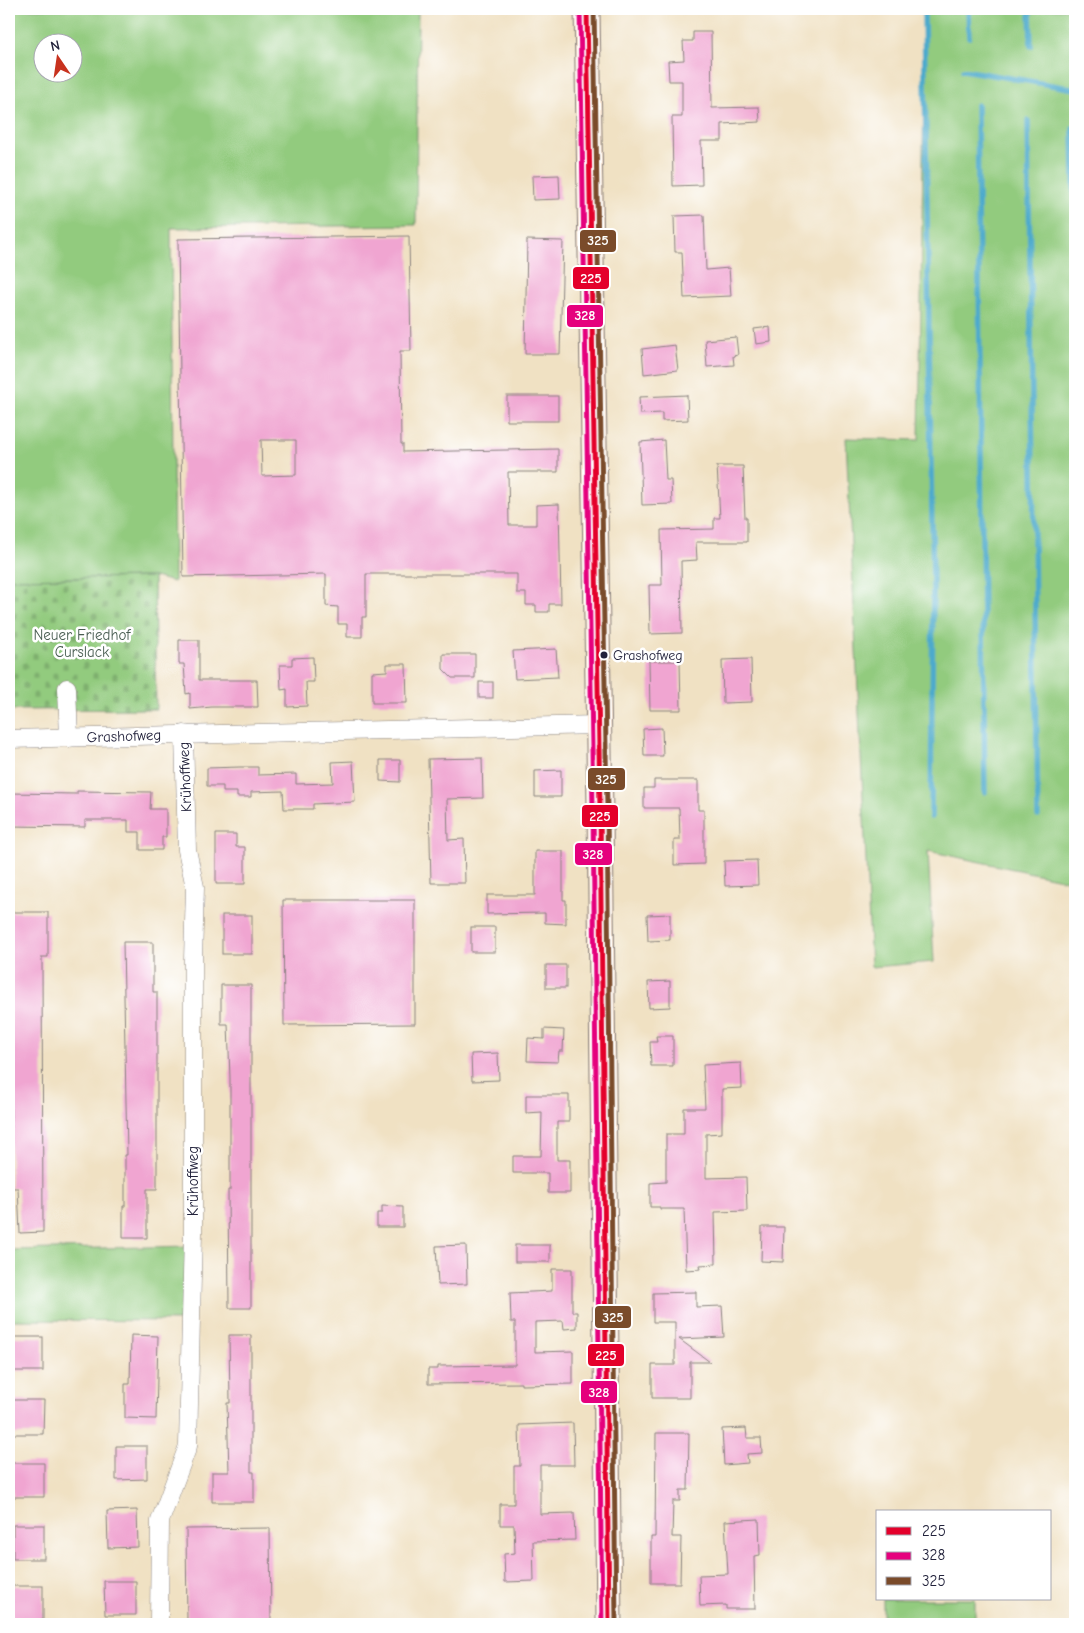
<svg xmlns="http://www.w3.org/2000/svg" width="1084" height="1633" viewBox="0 0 1084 1633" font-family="'Comic Neue',sans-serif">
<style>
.green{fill:#92cb7e;stroke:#5a765c;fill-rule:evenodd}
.cemetery{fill:url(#cemetery-stones);stroke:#5a765c}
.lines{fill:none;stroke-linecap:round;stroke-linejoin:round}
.stream{stroke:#4eaacc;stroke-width:5.5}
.building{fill:#f0a5d1;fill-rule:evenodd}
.minor-casing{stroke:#89827f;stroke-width:19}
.secondary-casing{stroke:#89827f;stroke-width:27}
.minor{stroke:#fff;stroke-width:18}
.secondary{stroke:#fce5cf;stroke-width:25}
.bus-1-casing{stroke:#fff;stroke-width:9}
.bus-2-casing{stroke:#fff;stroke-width:9}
.bus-3-casing{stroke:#fff;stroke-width:9}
.bus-1{stroke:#e4002b;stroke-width:5}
.bus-2{stroke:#e5007d;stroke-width:5}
.bus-3{stroke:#7a4b2a;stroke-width:5}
.bus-dot{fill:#22223b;stroke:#fff;stroke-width:2}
.labels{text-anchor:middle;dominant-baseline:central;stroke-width:5;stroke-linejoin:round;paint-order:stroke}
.bus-label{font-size:14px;fill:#22223b;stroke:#fff;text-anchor:start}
.park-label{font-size:15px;fill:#495d52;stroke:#fff}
.street-label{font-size:15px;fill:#22223b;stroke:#fff}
.line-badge{stroke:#fff;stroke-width:2}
.badge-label{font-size:14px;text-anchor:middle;font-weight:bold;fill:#fff}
</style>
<defs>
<pattern id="cemetery-stones" width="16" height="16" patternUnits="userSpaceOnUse" patternTransform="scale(1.25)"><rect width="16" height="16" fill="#92cb7e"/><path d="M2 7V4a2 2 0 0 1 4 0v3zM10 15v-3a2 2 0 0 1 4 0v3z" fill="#7eae6e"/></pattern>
</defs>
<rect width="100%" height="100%" fill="#fff"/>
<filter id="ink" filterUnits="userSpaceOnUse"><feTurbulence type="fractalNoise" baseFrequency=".02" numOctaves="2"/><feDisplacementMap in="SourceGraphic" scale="10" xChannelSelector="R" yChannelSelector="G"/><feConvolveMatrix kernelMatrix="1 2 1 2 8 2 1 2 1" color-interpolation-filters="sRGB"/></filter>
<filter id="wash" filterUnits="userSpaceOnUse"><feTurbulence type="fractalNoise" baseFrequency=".0096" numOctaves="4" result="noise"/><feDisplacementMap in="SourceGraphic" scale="20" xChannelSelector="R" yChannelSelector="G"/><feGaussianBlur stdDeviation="1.12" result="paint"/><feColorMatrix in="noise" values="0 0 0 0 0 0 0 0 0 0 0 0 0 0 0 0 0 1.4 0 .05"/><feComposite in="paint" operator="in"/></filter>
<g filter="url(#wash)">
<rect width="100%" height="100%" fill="#f0e1c3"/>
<g class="green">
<path d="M9 9H418L416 225 171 228 174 582 154 577 9 579ZM42 42H72V72H42Z"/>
<polygon points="925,9 1075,9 1075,882 928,851 934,962 871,967 846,438 919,440"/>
<polygon points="193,1246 191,1321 9,1320 9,1250"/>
<rect x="883" y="1599" width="92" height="25"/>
</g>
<polygon class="cemetery" points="154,577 156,709 9,710 9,579"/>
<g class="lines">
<g class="stream">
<polyline points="924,9 933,589 931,817"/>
<polyline points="968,9 969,37"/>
<polyline points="1030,9 1031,46"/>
<polyline points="963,70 1075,89"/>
<polyline points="977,105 985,792"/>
<polyline points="1028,121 1038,816"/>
<polyline points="1073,128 1075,224"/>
</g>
</g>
<g id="blocks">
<g class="building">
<polygon points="693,32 711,32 712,108 759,107 760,122 722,124 722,141 701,141 702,185 673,186 672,117 682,117 682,81 669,81 668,61 684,60 683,41 693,41"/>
<polygon points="559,175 560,199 533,200 532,176"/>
<polygon points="704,215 706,270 729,268 731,296 684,298 682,252 675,252 674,216"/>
<path d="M409 236 411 351H400L401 444H403V452L558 449V472H508L509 525H536V505L559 504 561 604H549V612H536V605H526V593H517V574H366V617H362V637H347V624H338V607L326 606V574L183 577 178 239ZM261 440H296V475L262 476Z"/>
<polygon points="527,240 563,241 560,354 525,354"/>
<polygon points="770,327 771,342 756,344 754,329"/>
<polygon points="736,337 738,355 733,356 734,365 707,367 705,340"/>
<polygon points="675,345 678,370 644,374 642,349"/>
<polygon points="687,395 688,420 662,421 662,413 640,414 639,397"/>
<rect x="507" y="396" width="51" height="25"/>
<polygon points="664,440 666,480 671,480 672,504 642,505 640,442"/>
<polygon points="717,466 743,466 745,518 747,518 747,542 696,542 697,560 681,561 682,633 650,634 649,585 662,585 661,530 714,529 714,518 720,518"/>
<polygon points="179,640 199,640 199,680 257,680 258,707 212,707 190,709 190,693 186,694 184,664 179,664"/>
<polygon points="556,649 558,677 515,679 513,651"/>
<polygon points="443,654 475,654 475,678 452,678 443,669"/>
<polygon points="313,657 314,682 306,682 307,706 287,707 287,689 281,690 280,665 292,665 292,658"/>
<polygon points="751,659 752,702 723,703 722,660"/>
<polygon points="649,661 680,661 681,710 650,710"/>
<polygon points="387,664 406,664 407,703 372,703 372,672 387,671"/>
<rect x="479" y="682" width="14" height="16"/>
<polygon points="662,728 663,756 644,756 643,729"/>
<polygon points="482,758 483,798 447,799 448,840 464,839 465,883 431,883 428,759"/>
<polygon points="380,760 400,760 400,782 380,781"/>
<polygon points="353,761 355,802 313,804 313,809 284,809 283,791 251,792 251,797 237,797 237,792 223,792 223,786 207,786 207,768 240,767 258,767 258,775 296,774 296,784 333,783 332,762"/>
<polygon points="561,770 561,797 535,797 535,771"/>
<polygon points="654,780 698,780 698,810 704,810 704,864 674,865 674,840 680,840 679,808 644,808 644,788 654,788"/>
<polygon points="77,791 151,792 150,809 166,809 166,837 162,837 162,850 140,850 140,832 128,832 128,820 85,820 85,827 9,826 9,793 77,794"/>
<polygon points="216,834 236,834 236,847 245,847 245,884 216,884"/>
<polygon points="535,851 563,851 563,900 566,900 566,924 545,923 545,913 487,914 487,895 535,895"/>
<polygon points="757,860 758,885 725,886 724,861"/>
<polygon points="283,900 415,900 415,1024 284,1025"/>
<polygon points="10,912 48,912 48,957 42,957 43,1232 20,1233 18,1188 11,1188"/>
<polygon points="670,914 670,940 648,941 647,915"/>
<rect x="222" y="915" width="30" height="39"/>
<rect x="471" y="927" width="24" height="25"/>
<polygon points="123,942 153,942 153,992 157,992 157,1189 147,1189 147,1238 123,1238 123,1206 125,1206 125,1155 127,1155"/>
<rect x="546" y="965" width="20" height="23"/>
<polygon points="670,981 670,1007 649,1008 648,982"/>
<polygon points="221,985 251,985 251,1308 229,1308 228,1190 230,1190 230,1078 228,1024 221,1024"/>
<polygon points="544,1029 564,1030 563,1051 559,1051 558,1062 527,1061 528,1038 544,1039"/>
<polygon points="656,1036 673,1036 673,1066 651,1066 650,1042 657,1042"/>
<polygon points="498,1053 499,1080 472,1081 471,1054"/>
<polygon points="741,1063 742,1088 722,1089 722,1133 706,1134 706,1178 746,1177 747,1211 715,1212 716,1264 700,1265 701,1269 686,1270 684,1209 660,1209 660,1207 650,1207 650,1183 666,1182 666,1134 684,1134 684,1108 705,1108 703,1065"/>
<polygon points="526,1095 569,1095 569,1122 557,1122 557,1160 570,1160 570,1193 548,1193 548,1173 513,1173 513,1156 541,1156 542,1112 526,1113"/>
<polygon points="382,1206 403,1207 403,1227 377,1227 377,1213 382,1213"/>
<polygon points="762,1227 784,1227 783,1262 761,1261"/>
<polygon points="466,1245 467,1284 438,1285 436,1246"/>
<rect x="515" y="1245" width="35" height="17"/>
<polygon points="552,1269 572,1269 572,1312 577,1312 577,1328 564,1329 563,1321 535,1322 535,1352 573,1351 573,1384 521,1385 521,1383 428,1384 428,1369 438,1369 438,1366 515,1365 515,1322 511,1322 510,1293 552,1291"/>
<polygon points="696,1292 696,1307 722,1306 724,1337 679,1339 710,1362 690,1362 690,1398 652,1398 652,1365 675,1365 675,1322 653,1322 653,1293"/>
<polygon points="131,1335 158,1336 156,1419 125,1418 125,1384 130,1384"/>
<polygon points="229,1335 251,1335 251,1472 254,1472 254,1502 212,1502 212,1472 229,1472 227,1403 230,1403"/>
<rect x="12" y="1337" width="31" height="34"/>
<polygon points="12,1400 44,1400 43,1434 12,1434"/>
<polygon points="573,1423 574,1465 540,1465 540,1514 574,1513 575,1540 533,1541 534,1581 505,1582 504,1554 515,1553 514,1525 500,1525 500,1504 514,1504 514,1466 520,1466 519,1425"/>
<polygon points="746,1428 747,1438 761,1438 762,1453 747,1454 748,1463 724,1465 722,1429"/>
<polygon points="656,1433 689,1433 688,1490 680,1490 680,1501 673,1501 672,1537 681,1537 680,1583 651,1583 651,1537 655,1537"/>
<polygon points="116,1446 147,1446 147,1479 116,1480"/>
<polygon points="12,1463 44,1463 44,1497 13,1497"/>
<polygon points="137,1510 138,1547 108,1548 107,1511"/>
<polygon points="759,1519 760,1555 754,1556 755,1609 726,1609 726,1605 700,1606 699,1575 728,1574 725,1521"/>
<rect x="13" y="1525" width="31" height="34"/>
<polygon points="270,1528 271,1624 187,1624 186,1529"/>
<polygon points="104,1581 136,1581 136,1615 105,1615"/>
<rect x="12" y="1586" width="31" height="34"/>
</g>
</g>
</g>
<g filter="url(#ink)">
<use href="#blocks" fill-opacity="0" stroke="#89827f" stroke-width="1"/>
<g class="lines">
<defs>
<g id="minor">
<polyline points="67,688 69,738"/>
<polyline points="9,739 598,725"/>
<polyline points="159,1624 160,1521 188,1446 193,1233 193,960 195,887 187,850 184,734"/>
</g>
<polyline id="secondary" points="587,9 600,810 609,1624"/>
</defs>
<use href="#minor" class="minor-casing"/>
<use href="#secondary" class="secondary-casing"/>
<use href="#minor" class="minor"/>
<use href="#secondary" class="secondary"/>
<defs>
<polyline id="bus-1" points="587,9 600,810 609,1624"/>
<polyline id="bus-2" points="580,9 593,810 602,1624"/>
<polyline id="bus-3" points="594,9 607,810 616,1624"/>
</defs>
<use href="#bus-1" class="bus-1-casing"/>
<use href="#bus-2" class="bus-2-casing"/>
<use href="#bus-3" class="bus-3-casing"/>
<use href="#bus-1" class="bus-1"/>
<use href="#bus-2" class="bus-2"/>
<use href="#bus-3" class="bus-3"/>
</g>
</g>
<circle class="bus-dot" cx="604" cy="655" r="4.5"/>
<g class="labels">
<g class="bus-label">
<text x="613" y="655">Grashofweg</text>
</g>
<g class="park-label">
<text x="82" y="635">Neuer Friedhof<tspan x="82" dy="17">Curslack</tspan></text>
</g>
<g class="street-label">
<text transform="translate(124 736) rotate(-2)">Grashofweg</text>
<text transform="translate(185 777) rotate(-92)">Krühoffweg</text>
<text transform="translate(193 1181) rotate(-90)">Krühoffweg</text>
</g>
</g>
<g class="line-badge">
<rect x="579" y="229" width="38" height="24" rx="5" fill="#7a4b2a"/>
<rect x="572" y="266" width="38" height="24" rx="5" fill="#e4002b"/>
<rect x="566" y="304" width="38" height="24" rx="5" fill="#e5007d"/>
<rect x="587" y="767" width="39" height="24" rx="5" fill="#7a4b2a"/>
<rect x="581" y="804" width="38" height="24" rx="5" fill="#e4002b"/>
<rect x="574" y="842" width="39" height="24" rx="5" fill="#e5007d"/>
<rect x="594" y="1305" width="38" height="24" rx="5" fill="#7a4b2a"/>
<rect x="587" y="1343" width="38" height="24" rx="5" fill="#e4002b"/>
<rect x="580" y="1380" width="38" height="24" rx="5" fill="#e5007d"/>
</g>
<g class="badge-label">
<text x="598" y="245">325</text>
<text x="591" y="283">225</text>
<text x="585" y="320">328</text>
<text x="606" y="784">325</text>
<text x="600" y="821">225</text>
<text x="593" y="859">328</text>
<text x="613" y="1322">325</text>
<text x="606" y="1360">225</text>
<text x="599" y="1397">328</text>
</g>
<rect width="1084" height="1633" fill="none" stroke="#fff" stroke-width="30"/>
<rect x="876" y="1510" width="175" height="90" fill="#ffffff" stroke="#a7a7b1"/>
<rect x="886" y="1527" width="25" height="8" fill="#e4002b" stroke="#a7a7b1"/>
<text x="922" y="1536" font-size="15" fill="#22223b">225</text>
<rect x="886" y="1552" width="25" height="8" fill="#e5007d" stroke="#a7a7b1"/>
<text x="922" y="1560" font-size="15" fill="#22223b">328</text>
<rect x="886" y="1577" width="25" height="8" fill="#7a4b2a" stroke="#a7a7b1"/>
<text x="922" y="1586" font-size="15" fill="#22223b">325</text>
<g transform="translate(58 58) rotate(347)"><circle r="24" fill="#ffffff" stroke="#a7a7b1"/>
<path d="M0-4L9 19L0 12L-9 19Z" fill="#c8321e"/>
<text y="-8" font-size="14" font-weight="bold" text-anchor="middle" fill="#22223b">N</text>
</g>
</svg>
